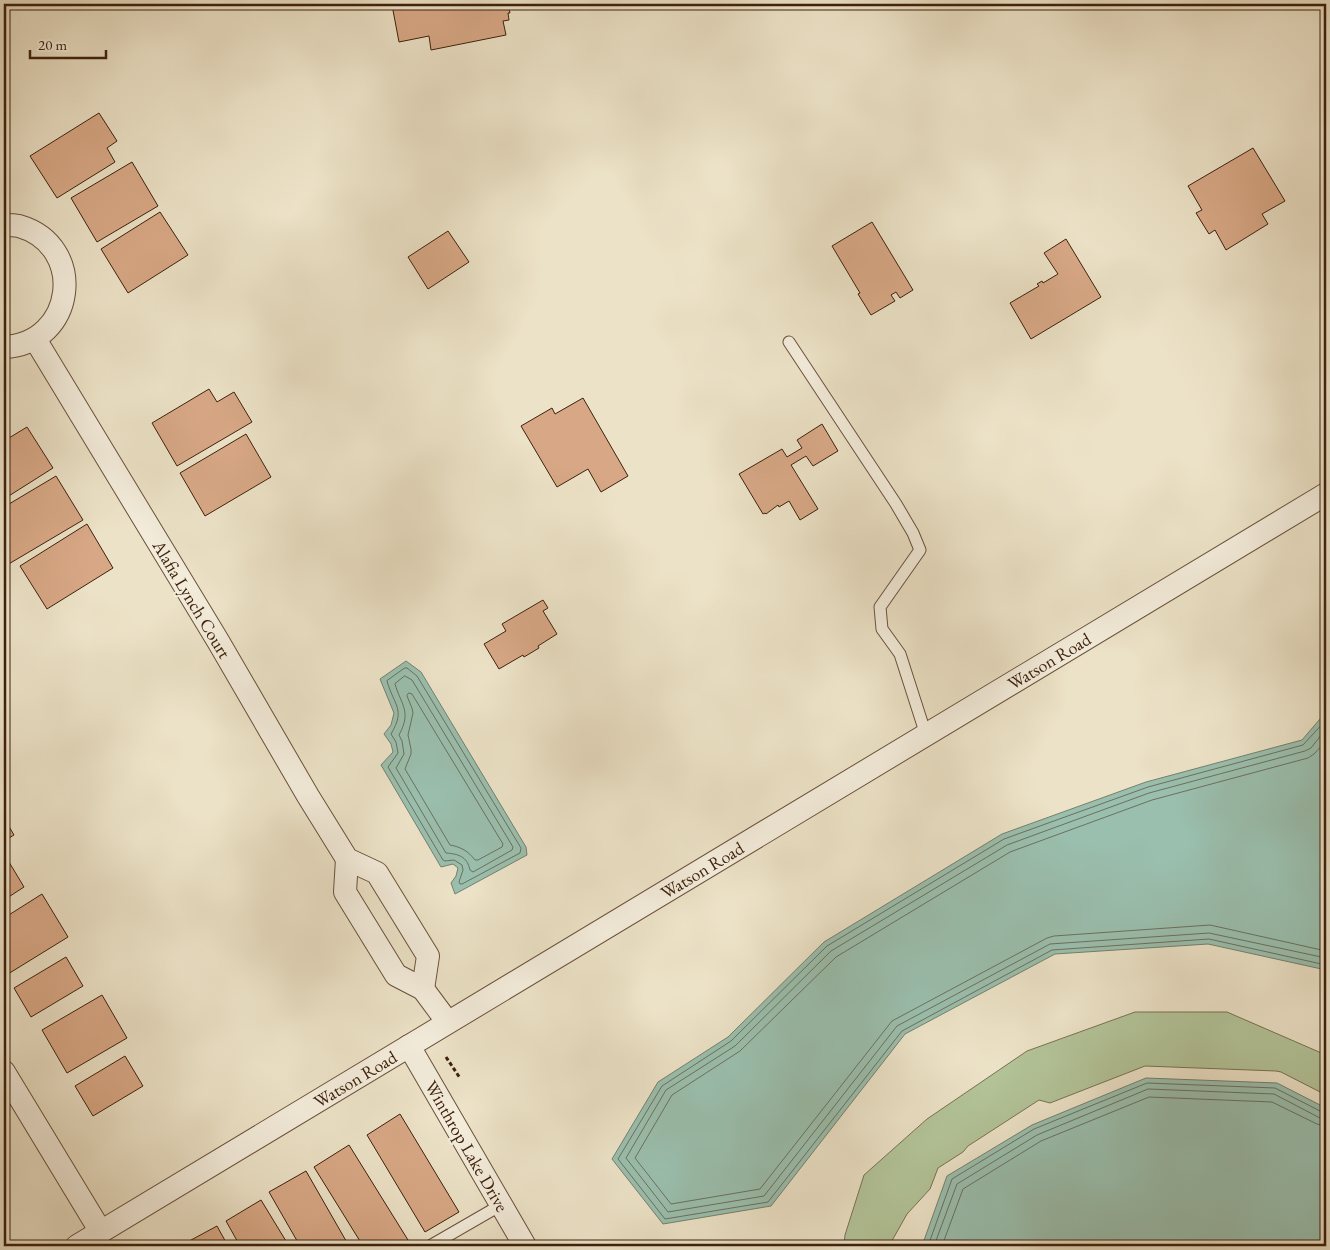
<svg xmlns="http://www.w3.org/2000/svg" width="1330" height="1250" viewBox="0 0 1330 1250" font-family="'EB Garamond',serif">
<style>
.green{fill:#b3c499;stroke:#787252}
.water{fill:#9abfae;stroke:#75806d}
.lines{fill:none;stroke-linecap:round;stroke-linejoin:round}
.shore{stroke:#6c705d;stroke-width:1}
.building{fill:#d8a886;stroke:#3d210c}
.lane-casing{stroke:#69513b;stroke-width:13}
.street-casing{stroke:#69513b;stroke-width:24}
.path{stroke:#3d210c;stroke-width:3;stroke-dasharray:4 2.5;stroke-linecap:butt}
.lane{stroke:#f3ecdb;stroke-width:11}
.street{stroke:#f3ecdb;stroke-width:22}
.labels{text-anchor:middle;dominant-baseline:central;stroke-width:4;stroke-linejoin:round;paint-order:stroke}
.street-label{font-size:18px;fill:#3d210c;stroke:#f3ecdb}
</style>
<rect width="100%" height="100%" fill="#ece2c7"/>
<filter id="stains"><feTurbulence type="fractalNoise" baseFrequency=".004" numOctaves="4"/><feColorMatrix values="0 0 0 0 .2 0 0 0 0 .09 0 0 0 0 .02 0 0 0 .5 -.17"/></filter>
<radialGradient id="worn" r=".72"><stop offset=".6" stop-color="#630" stop-opacity="0"/><stop offset="1" stop-color="#630" stop-opacity=".3"/></radialGradient>
<polygon class="green" points="1135,1012 1227,1012 1326,1055 1326,1095 1281,1072 1276,1071 1145,1066 1050,1103 1039,1100 968,1146 963,1152 938,1168 930,1189 907,1214 889,1246 844,1246 845,1235 864,1175 927,1119 1027,1051"/>
<g class="water">
<polygon points="406,661 421,672 526,847 527,855 455,894 451,883 456,876 458,868 453,864 441,867 381,765 393,752 391,744 384,734 391,725 394,713 380,679"/>
<polygon points="1326,712 1326,970 1208,944 1055,954 905,1034 771,1206 663,1224 612,1159 658,1082 728,1037 824,942 1002,834 1146,782 1302,740"/>
<polygon points="1146,1078 1277,1083 1326,1108 1326,1246 922,1246 947,1176 1032,1125"/>
</g>
<g class="lines">
<g class="shore">
<path d="M405 668H407L417 676 521 848 520 853 462 884H460L459 882 463 870 462 865 454 860 445 861 443 860 388 767 398 753 396 742 391 734C406 709 394 706 387 681Z"/>
<path d="M405 676 412 680 513 847 512 850 473 872 470 870C467 856 458 854 446 853L396 768 404 754 402 741 399 735C412 711 401 705 395 684Z"/>
<path d="M409 693 412 694 503 844 502 847 478 860H475C468 851 461 847 450 845L405 769 411 754V749L408 735 413 713 412 708 407 696Z"/>
<polyline points="1326,720 1303,745 1148,787 1004,839 827,946 731,1041 662,1086 618,1159 665,1219 768,1202 902,1031 1052,950 1209,939 1326,965"/>
<polyline points="1326,729 1311,748 1305,751 1149,793 1007,845 831,951 735,1046 666,1090 626,1158 668,1212 764,1196 897,1026 1050,944 1209,933 1326,958"/>
<polyline points="1326,741 1314,754 1308,758 1152,800 1010,852 836,957 740,1051 672,1095 635,1158 671,1204 760,1189 892,1021 1047,938 1054,936 1210,925 1326,951"/>
<polyline points="928,1246 952,1179 1034,1129 1147,1083 1275,1088 1322,1112 1326,1112"/>
<polyline points="934,1246 957,1184 1037,1135 1148,1089 1274,1094 1320,1118 1326,1119"/>
<polyline points="942,1246 963,1189 1041,1141 1149,1097 1272,1102 1317,1124 1326,1126"/>
</g>
</g>
<g class="building">
<polygon points="399,4 508,4 510,13 508,13 509,20 503,21 506,35 431,50 429,36 399,42 392,5"/>
<polygon points="99,113 117,141 107,148 115,162 57,198 30,156"/>
<polygon points="1253,148 1285,201 1262,214 1268,224 1226,250 1215,230 1209,234 1196,213 1202,210 1188,186"/>
<polygon points="132,162 158,206 97,242 71,198"/>
<polygon points="160,212 188,255 128,293 101,249"/>
<polygon points="872,222 913,290 900,298 896,292 891,295 895,301 871,315 858,294 860,293 832,246"/>
<polygon points="448,231 469,262 428,289 408,257"/>
<polygon points="1066,239 1101,297 1031,339 1010,303 1039,286 1037,284 1042,281 1043,283 1058,274 1044,253"/>
<polygon points="209,389 217,402 234,392 252,422 177,466 152,423"/>
<polygon points="583,398 628,476 601,492 588,469 557,487 521,426 552,408 555,414"/>
<polygon points="822,424 838,451 813,466 806,456 791,465 818,509 800,520 789,501 779,507 778,505 766,514 765,513 763,514 739,474 782,449 787,457 802,448 797,440"/>
<polygon points="27,427 53,468 4,499 4,441"/>
<polygon points="246,434 271,477 205,516 180,473"/>
<polygon points="56,476 83,520 7,565 4,560 4,507"/>
<polygon points="87,524 113,568 47,609 20,566"/>
<polygon points="543,600 548,608 543,611 557,634 538,646 539,648 524,657 523,655 499,669 484,644 506,631 502,624"/>
<polygon points="4,818 14,835 4,841"/>
<polygon points="6,857 24,887 4,900 4,858"/>
<polygon points="42,894 68,937 8,974 4,966 4,918"/>
<polygon points="66,957 83,986 31,1017 14,988"/>
<polygon points="102,995 127,1038 67,1073 42,1030"/>
<polygon points="125,1056 143,1086 93,1116 75,1086"/>
<polygon points="400,1114 459,1212 425,1232 367,1135"/>
<polygon points="349,1145 408,1240 397,1246 363,1246 314,1167"/>
<polygon points="4,1170 9,1178 4,1181"/>
<polygon points="306,1171 349,1246 300,1246 269,1192"/>
<polygon points="261,1200 289,1246 240,1246 226,1221"/>
<polygon points="217,1226 228,1246 180,1246"/>
</g>
<g class="lines">
<defs>
<g id="lane">
<polyline points="789,342 896,504 913,533 920,550 880,607 882,629 900,654 926,735"/>
<polyline points="430,1246 501,1205"/>
</g>
<g id="street">
<path d="M4 225C9 225 14 225 19 226 88 246 75 344 4 347"/>
<polyline points="35,339 218,641 308,796 347,859 377,873 428,956 423,989"/>
<polyline points="347,859 345,892 396,975 423,989 446,1020"/>
<polyline points="409,1046 525,1246"/>
<polyline points="4,1072 101,1232"/>
<polyline points="77,1246 1326,494"/>
</g>
</defs>
<use href="#lane" class="lane-casing"/>
<use href="#street" class="street-casing"/>
<polyline class="path" points="446,1057 460,1078"/>
<use href="#lane" class="lane"/>
<use href="#street" class="street"/>
</g>
<g class="labels">
<g class="street-label">
<text transform="translate(192 599) rotate(59)">Alafia Lynch Court</text>
<text transform="translate(1049 661) rotate(-31)">Watson Road</text>
<text transform="translate(702 870) rotate(-31)">Watson Road</text>
<text transform="translate(355 1079) rotate(-31)">Watson Road</text>
<text transform="translate(467 1146) rotate(60)">Winthrop Lake Drive</text>
</g>
</g>
<rect width="1330" height="1250" fill="none" stroke="#ece2c7" stroke-width="20"/>
<rect x="5" y="5" width="1320" height="1240" fill="none" stroke="#3d210c" stroke-width="2.5"/>
<rect x="10" y="10" width="1310" height="1230" fill="none" stroke="#3d210c"/>
<path d="M30 50v8h76v-8" fill="none" stroke="#3d210c" stroke-width="2.5"/>
<text x="38" y="50" font-size="15" fill="#3d210c" stroke="#f3ecdb" stroke-width="4" paint-order="stroke">20 m</text>
<rect width="100%" height="100%" filter="url(#stains)"/>
<rect width="100%" height="100%" fill="url(#worn)"/>
</svg>
